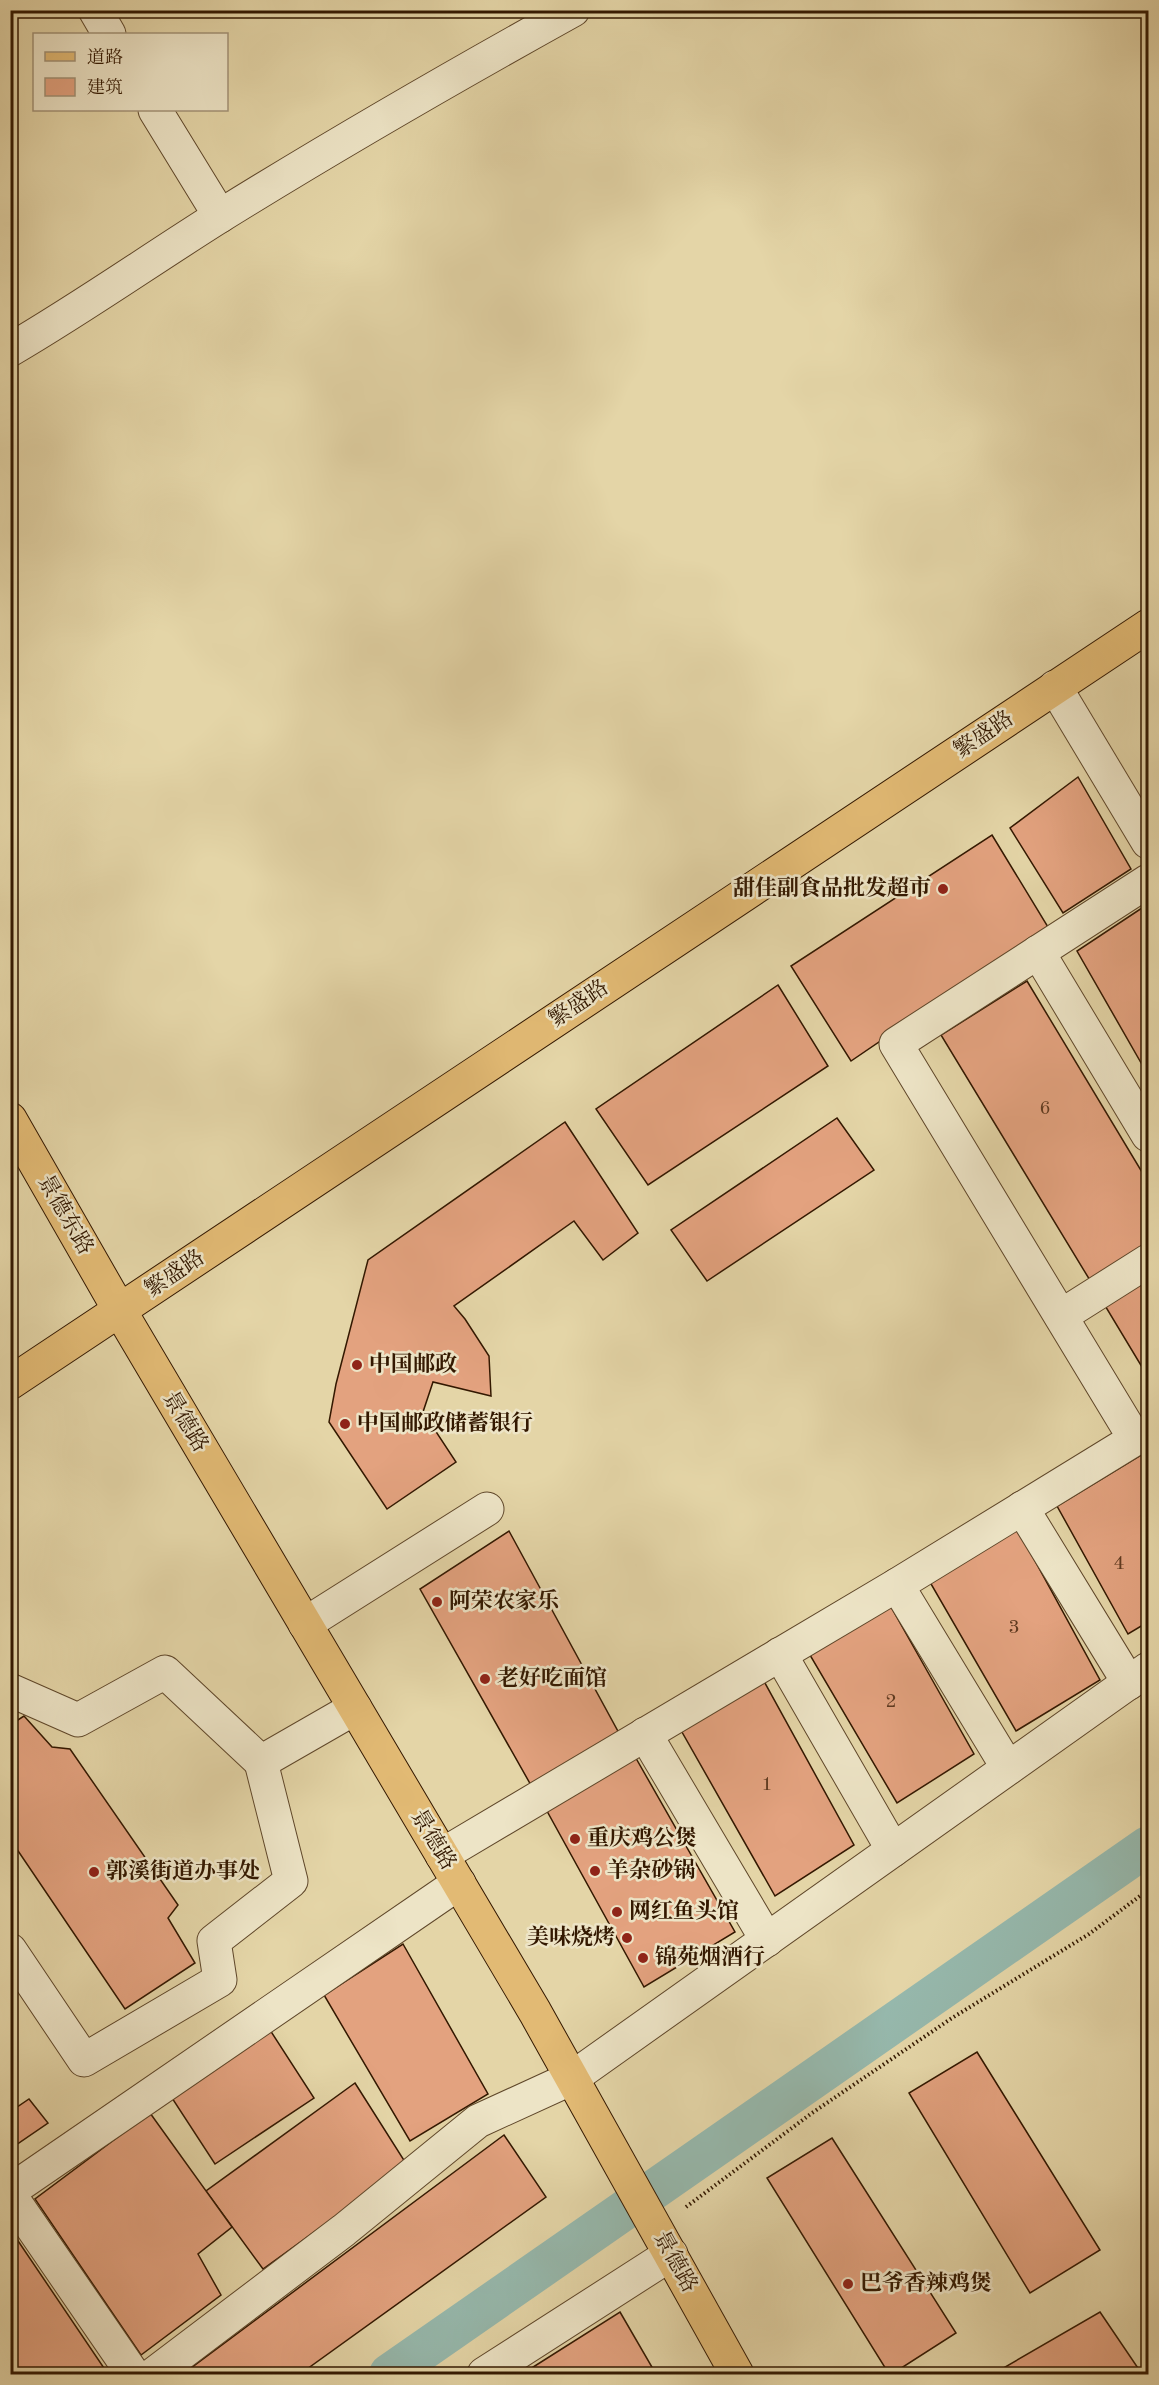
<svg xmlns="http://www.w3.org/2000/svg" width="1159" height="2385" viewBox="0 0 1159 2385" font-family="'Old Standard TT','Noto Serif SC',serif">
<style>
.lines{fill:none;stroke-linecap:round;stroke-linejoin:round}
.canal{stroke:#96b8ac;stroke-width:40}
.building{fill:#e3a27f;stroke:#331800;stroke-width:1.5}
.minor-casing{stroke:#5f472a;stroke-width:35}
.major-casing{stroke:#331800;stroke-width:35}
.path{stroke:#331800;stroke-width:4;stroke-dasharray:1.5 3;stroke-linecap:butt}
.minor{stroke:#ede4c6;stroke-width:33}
.major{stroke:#e2ba74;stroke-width:33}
.poi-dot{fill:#8f2418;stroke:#ede4c6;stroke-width:2}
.labels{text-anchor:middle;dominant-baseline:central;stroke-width:5;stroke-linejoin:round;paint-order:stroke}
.number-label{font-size:20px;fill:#5f3a20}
.street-label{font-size:22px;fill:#331800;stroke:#ede4c6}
.poi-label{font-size:22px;font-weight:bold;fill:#331800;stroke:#ede4c6;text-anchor:start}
</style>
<rect width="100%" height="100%" fill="#e4d5a7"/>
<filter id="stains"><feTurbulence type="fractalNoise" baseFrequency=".00333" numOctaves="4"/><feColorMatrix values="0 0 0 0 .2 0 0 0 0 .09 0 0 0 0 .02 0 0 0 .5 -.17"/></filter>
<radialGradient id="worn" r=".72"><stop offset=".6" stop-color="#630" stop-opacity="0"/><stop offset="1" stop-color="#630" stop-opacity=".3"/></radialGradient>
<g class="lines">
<polyline class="canal" points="389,2374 1148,1846"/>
</g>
<g class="building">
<polygon points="1078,777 1131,869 1063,913 1010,828"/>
<polygon points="992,835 1048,927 851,1061 791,966"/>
<polygon points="1148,904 1148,1075 1077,951"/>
<polygon points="1027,981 1148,1182 1148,1244 1091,1282 941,1035"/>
<polygon points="778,985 828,1066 648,1185 596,1109"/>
<polygon points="837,1118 874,1170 707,1281 671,1230"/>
<polygon points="565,1122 638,1233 603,1260 574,1221 454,1306 465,1319 489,1356 491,1396 433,1382 423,1412 456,1462 387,1509 329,1422 336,1384 368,1260"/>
<polygon points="1148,1268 1148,1377 1101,1299"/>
<polygon points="1141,1455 1148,1468 1148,1622 1128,1634 1057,1506"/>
<polygon points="1015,1524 1100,1680 1016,1731 927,1577"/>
<polygon points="509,1531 620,1735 532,1787 420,1589"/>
<polygon points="886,1598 974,1754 897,1803 807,1650"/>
<polygon points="760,1674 854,1845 775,1896 678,1725"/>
<polygon points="24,1716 52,1747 70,1749 178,1905 168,1918 195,1963 125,2009 10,1839 10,1725"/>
<polygon points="629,1746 735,1932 644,1987 542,1802"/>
<polygon points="403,1944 488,2094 410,2141 324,1995"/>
<polygon points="270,2030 314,2098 215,2164 172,2098"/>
<polygon points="977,2052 1100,2250 1030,2293 909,2093"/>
<polygon points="355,2083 407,2165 263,2269 206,2191"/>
<polygon points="29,2099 48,2123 10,2149 10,2112"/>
<polygon points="150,2113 232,2227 198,2254 221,2295 141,2355 35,2199"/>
<polygon points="504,2135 546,2197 300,2374 183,2374"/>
<polygon points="832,2138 956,2333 892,2374 889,2374 767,2178"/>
<polygon points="10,2229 108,2374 10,2374"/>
<polygon points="620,2312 656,2374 534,2374 530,2369"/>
<polygon points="1100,2312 1142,2374 993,2374"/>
</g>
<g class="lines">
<defs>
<g id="minor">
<polyline points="95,10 109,34"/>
<polyline points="155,110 220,216"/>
<path d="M10 350C82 308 150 260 220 216 336 144 454 76 573 10"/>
<polyline points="1055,687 1148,842"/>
<polyline points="1038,952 1148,1135"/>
<polyline points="1061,1316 1148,1261"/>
<polyline points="1022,1508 1129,1683"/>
<polyline points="897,1585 1008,1768"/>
<polyline points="305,1624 487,1509"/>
<polyline points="780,1654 893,1850"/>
<polyline points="10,1690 78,1720 165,1672 261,1762 355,1708"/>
<polyline points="645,1734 767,1940"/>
<polyline points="442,1855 897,1585 1135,1439 896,1044 1148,881"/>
<polyline points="10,1950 84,2060 220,1980 214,1941 291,1881 261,1762"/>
<polyline points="10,2191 459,1883"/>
<polyline points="10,2195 133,2374"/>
<polyline points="154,2374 344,2230 478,2121 572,2078 1148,1669"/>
<polyline points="484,2374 671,2254"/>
</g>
<g id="major">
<polyline points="10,1119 120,1311 535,2012 737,2374"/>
<polyline points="10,1383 1148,626"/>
</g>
</defs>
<use href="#minor" class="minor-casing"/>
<use href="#major" class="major-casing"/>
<polyline class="path" points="686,2207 812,2113 952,2018 1089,1934 1148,1890"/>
<use href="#minor" class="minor"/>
<use href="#major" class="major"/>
</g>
<g class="poi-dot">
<circle cx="943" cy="889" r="6"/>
<circle cx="357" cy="1365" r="6"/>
<circle cx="345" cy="1424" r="6"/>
<circle cx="437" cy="1602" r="6"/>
<circle cx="485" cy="1679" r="6"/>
<circle cx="575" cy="1839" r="6"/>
<circle cx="595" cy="1871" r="6"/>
<circle cx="94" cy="1872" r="6"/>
<circle cx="617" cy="1912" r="6"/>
<circle cx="627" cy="1938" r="6"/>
<circle cx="643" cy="1958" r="6"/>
<circle cx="848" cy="2284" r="6"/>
</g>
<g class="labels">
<g class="number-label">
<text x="1045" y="1109">6</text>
<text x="1119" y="1564">4</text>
<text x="1014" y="1628">3</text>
<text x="891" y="1702">2</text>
<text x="767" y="1785">1</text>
</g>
<g class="street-label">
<text transform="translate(984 735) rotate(-34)">繁盛路</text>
<text transform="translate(579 1004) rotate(-34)">繁盛路</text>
<text transform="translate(65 1215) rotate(60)">景德东路</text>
<text transform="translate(175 1274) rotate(-34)">繁盛路</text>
<text transform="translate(185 1422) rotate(59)">景德路</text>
<text transform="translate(433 1840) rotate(59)">景德路</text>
<text transform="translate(675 2262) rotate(61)">景德路</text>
</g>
<g class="poi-label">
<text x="931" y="889" text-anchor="end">甜佳副食品批发超市</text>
<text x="369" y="1365">中国邮政</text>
<text x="357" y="1424">中国邮政储蓄银行</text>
<text x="449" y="1602">阿荣农家乐</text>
<text x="497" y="1679">老好吃面馆</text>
<text x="587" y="1839">重庆鸡公煲</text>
<text x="607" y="1871">羊杂砂锅</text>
<text x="106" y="1872">郭溪街道办事处</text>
<text x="629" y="1912">网红鱼头馆</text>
<text x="615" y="1938" text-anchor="end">美味烧烤</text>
<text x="655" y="1958">锦苑烟酒行</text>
<text x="860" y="2284">巴爷香辣鸡煲</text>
</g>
</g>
<rect width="1159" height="2385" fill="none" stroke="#e4d5a7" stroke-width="36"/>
<rect x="12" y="12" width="1135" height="2361" fill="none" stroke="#331800" stroke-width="3"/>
<rect x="18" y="18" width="1123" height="2349" fill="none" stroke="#331800" stroke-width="1.5"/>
<rect x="33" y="33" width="195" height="78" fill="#ede4c6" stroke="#a39277" stroke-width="1.5"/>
<rect x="45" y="52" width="30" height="9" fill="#e2ba74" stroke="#a39277" stroke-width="1.5"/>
<text x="87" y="63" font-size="18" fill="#331800">道路</text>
<rect x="45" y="78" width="30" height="18" fill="#e3a27f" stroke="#a39277" stroke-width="1.5"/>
<text x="87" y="93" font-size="18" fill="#331800">建筑</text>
<rect width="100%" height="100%" filter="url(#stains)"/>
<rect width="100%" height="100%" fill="url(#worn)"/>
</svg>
